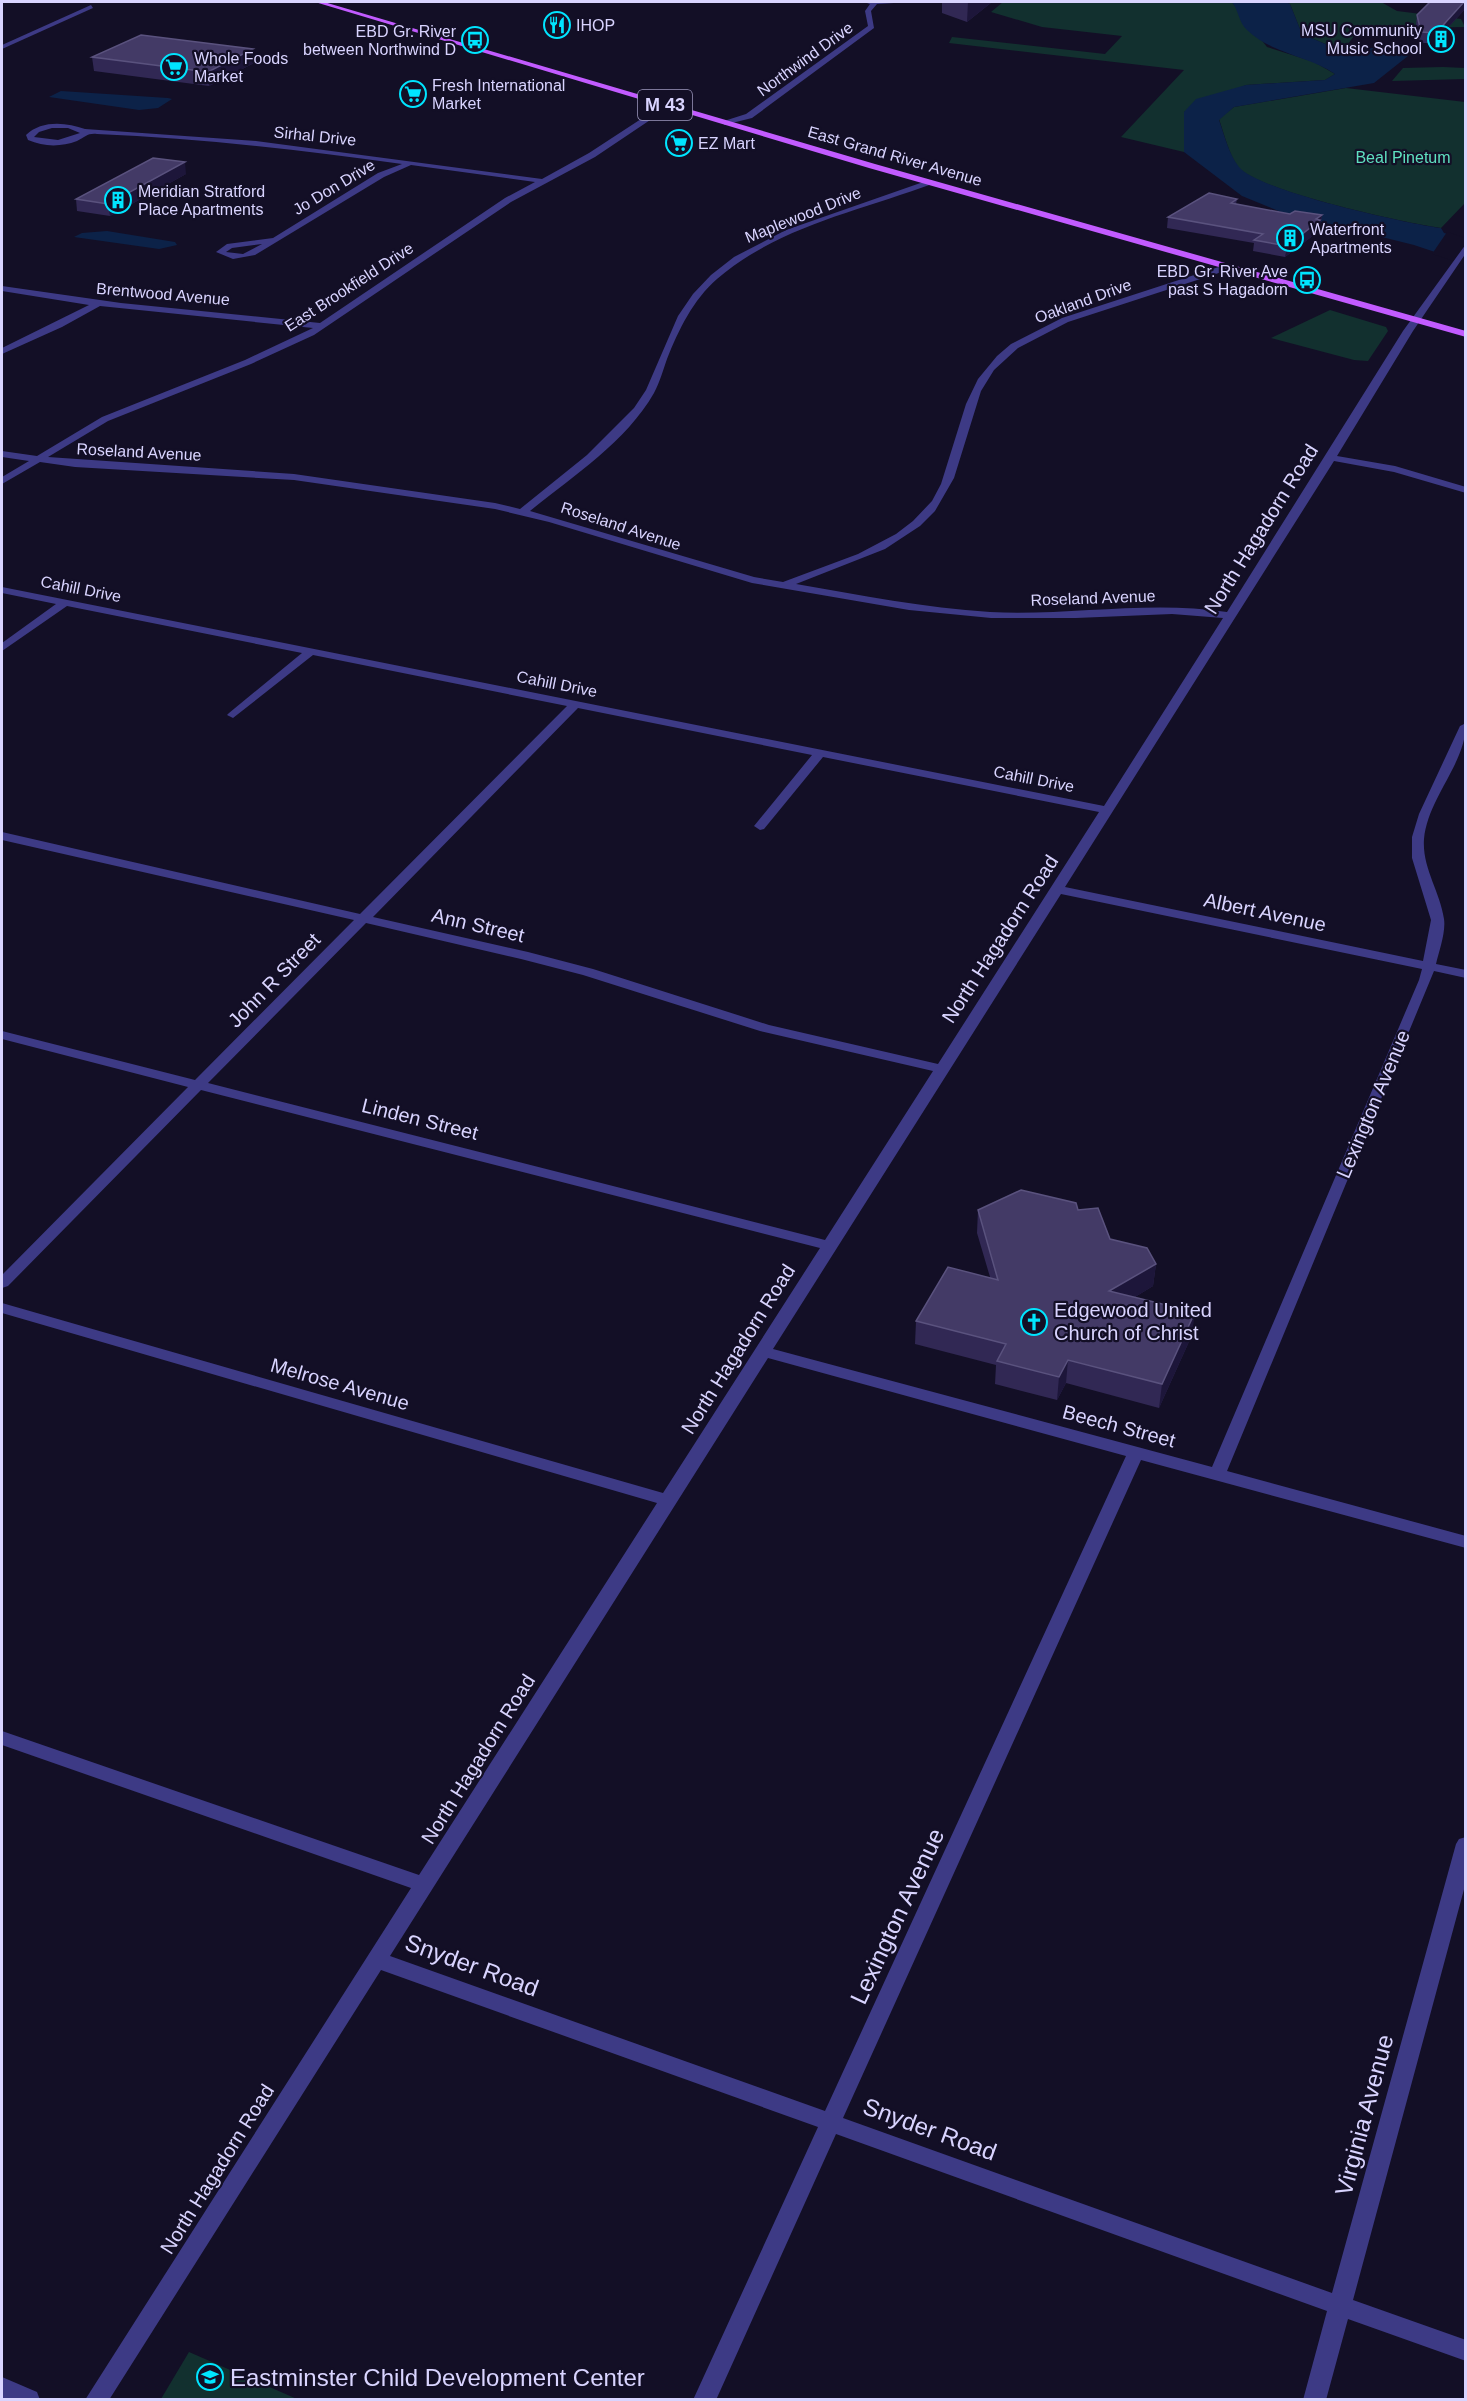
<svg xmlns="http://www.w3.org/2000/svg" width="1467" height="2401" viewBox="0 0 1467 2401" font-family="Arial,sans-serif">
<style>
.green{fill:#12302f}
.water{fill:#0c2248}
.pier{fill:#130f26}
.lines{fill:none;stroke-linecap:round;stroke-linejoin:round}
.minor{fill:#3d3a85;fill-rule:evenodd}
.major{fill:#c25bff;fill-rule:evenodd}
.wall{fill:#312854}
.shaded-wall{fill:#1d163a}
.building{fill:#433a66;stroke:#5a527e;stroke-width:1.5}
.labels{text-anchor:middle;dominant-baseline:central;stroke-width:4.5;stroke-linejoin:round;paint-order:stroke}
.far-poi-label{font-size:16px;fill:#d9d4ff;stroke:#130f26;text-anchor:start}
.far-street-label{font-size:16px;fill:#d9d4ff;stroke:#130f26}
.far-park-label{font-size:16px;fill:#5fe0c0;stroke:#130f26}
.shield{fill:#130f26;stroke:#9e99be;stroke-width:1.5}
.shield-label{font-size:18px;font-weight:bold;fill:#d9d4ff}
.street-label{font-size:20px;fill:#d9d4ff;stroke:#130f26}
.poi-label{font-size:20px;fill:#d9d4ff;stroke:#130f26;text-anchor:start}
.near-street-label{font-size:24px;fill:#d9d4ff;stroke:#130f26}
.near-poi-label{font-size:24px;fill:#d9d4ff;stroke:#130f26;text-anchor:start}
</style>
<rect width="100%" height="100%" fill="#130f26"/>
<g class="green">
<polygon points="1003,2 1232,2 1267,47 1314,62 1335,74 1325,80 1246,85 1184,112 1184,152 1121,137 1184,70 949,43 952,37 1105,54 1122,36 1042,27 991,12"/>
<polygon points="1286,2 1381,2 1397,11 1461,19 1465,27 1359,29 1348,44 1330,46 1302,34 1290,4"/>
<polygon points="1443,67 1465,68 1465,79 1392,81 1403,68"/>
<path d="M1346 88 1465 102V203L1441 228C1405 223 1258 191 1238 167 1229 154 1224 134 1219 119L1234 107Z"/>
<polygon points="1330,310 1386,327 1388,331 1368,361 1354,360 1271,338"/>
<polygon points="189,2352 297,2399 161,2399"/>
</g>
<g class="water">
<path d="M1232 2H1286L1290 4 1302 34 1330 46 1389 49 1408 56 1374 83 1234 107 1219 120C1224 134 1229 155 1239 167 1259 191 1405 223 1441 228L1444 233 1465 238V262L1414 245 1281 212 1242 196 1184 152V112L1196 99 1246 85 1325 80 1335 74C1307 55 1272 54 1247 30 1239 23 1238 9 1232 2Z"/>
<polygon points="61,91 168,98 172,99 158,108 139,110 49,97"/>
<polygon points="107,231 175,242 177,245 159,249 74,237 82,233"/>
</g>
<polygon class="pier" points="1447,232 1466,238 1466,265 1432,254"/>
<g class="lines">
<g class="minor">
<polygon points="864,2 911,2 877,4 871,11 874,28 752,118 724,125 724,121 746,114 868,26 865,11 870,4"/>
<polygon points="91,5 93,8 2,49 2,45"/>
<path d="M664 104 671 106 595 157 511 202 314 335 251 364 108 421 48 457 294 474 495 503 520 509 587 455 634 408 646 390 678 316 693 294 711 275 734 257 786 230 929 180H932V184C859 211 777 227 717 279 693 300 679 329 667 359 663 370 660 382 654 393 626 442 573 476 530 511L754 577 783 582 858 554 896 534 913 521 932 501 941 484 966 404 978 379 997 356 1011 344 1062 318 1228 264 1232 267 1231 269 1068 322 1018 348 994 370 981 391 954 478 935 511 920 526 885 549 796 584C861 595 925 608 990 612 1069 616 1149 600 1227 612L1403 331 1466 244V253L1413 331 1337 456 1395 466 1466 487V493L1394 472 1334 461 1065 887 1423 961 1431 920 1412 858V837L1419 814 1460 726 1466 723C1466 764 1428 797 1424 839 1422 868 1440 891 1444 919 1446 932 1439 951 1436 964L1466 970V978L1434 971 1227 1471 1466 1536V1548L1141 1460 843 2118 1332 2293 1456 1844 1459 1839 1466 1837V1882L1353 2300 1466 2340V2361L1348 2319 1326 2400H1303L1327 2311 836 2134 716 2400H693L818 2127 381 1970 109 2400H85L411 1888 2 1745V1731L419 1875 657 1503 2 1313V1303L663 1493 820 1248 201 1090 8 1286 2 1288V1275L188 1087 2 1039V1031L195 1080 354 920 2 840V832L360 914 567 706 313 655 233 718 227 715 229 713 302 653 67 606 2 651V643L56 604 2 593V587L1104 806 1223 618 1172 614 1076 618H991L909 610 752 583 549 522 495 509 294 480 75 467 40 462 2 484V477L29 461 2 457V451L37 456 102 417 245 360 313 328 100 306 62 327 2 354V348L89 305 2 291V286L121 303 320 323 505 198 535 182 411 165 384 177 255 255 233 259 216 252 227 244 273 238 378 173 402 164C301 150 199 138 97 134 87 133 86 137 77 141 61 147 44 147 28 140L26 135C41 120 66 122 85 129L256 141 542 179 589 153ZM52 128H68L80 133 58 140 34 137 39 132ZM262 244 243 254 226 252 232 248ZM578 708 812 755 754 826 760 830 764 829 823 757 1099 812 938 1064 769 1025 593 969 528 952 373 917ZM1061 894 1422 969 1419 980 1212 1467 773 1349ZM366 923 521 959 583 975 760 1031 933 1071 825 1240 208 1083ZM768 1358 1126 1456 825 2111 390 1956Z"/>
<polygon points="2,2377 37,2392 40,2400 2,2399"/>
</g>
<polygon class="major" points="315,2 324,2 875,164 1466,331 1466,337 869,168"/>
</g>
<g class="wall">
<polygon points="942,2 992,2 967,22 942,13"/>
<polygon points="1466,2 1466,8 1434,43 1420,43 1416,25 1417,15"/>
<polygon points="92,57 254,63 209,86 94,71"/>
<polygon points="186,174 110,216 77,211 76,199"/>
<polygon points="1237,199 1236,204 1290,214 1322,215 1319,231 1285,257 1253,251 1254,243 1167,228 1168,217"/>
<polygon points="978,1210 1078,1210 1110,1239 1156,1264 1153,1286 1135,1297 1192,1335 1159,1408 1066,1383 1057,1400 995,1384 996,1365 915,1344 916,1321 990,1277 977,1233"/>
</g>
<g class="shaded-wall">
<polygon points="968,2 992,2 967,22"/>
<polygon points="1464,2 1466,2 1466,8 1434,43 1436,33"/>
<polygon points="253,49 254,63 209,86 208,72"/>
<polygon points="185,162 186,174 110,216 108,204"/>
<polygon points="1322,215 1319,231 1285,257 1287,246"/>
<polygon points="1156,1264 1153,1286 1107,1314 1109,1291"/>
<polygon points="1195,1312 1192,1335 1159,1408 1162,1384"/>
<polygon points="1068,1360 1066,1383 1057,1400 1059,1377"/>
</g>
<g class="building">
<polygon points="1430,2 1464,2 1436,33 1421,32 1417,15"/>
<polygon points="141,35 253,49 208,72 92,57"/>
<polygon points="153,158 185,162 108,204 76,199"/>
<polygon points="1209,193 1237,199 1231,203 1290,214 1295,211 1322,215 1316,219 1320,220 1287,246 1254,240 1263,234 1168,217"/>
<polygon points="1021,1190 1076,1203 1078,1210 1098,1208 1110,1239 1147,1248 1156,1264 1109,1291 1195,1312 1162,1384 1068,1360 1059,1377 997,1361 1006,1344 916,1321 948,1267 998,1280 978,1210"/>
</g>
<defs>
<symbol id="restaurant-ring" viewBox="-11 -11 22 22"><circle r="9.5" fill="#130f26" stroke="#00e5ff" stroke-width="1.5"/><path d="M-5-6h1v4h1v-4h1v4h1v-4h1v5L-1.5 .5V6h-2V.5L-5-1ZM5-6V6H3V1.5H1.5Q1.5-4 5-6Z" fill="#00e5ff"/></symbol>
<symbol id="building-ring" viewBox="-11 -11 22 22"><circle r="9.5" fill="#130f26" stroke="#00e5ff" stroke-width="1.5"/><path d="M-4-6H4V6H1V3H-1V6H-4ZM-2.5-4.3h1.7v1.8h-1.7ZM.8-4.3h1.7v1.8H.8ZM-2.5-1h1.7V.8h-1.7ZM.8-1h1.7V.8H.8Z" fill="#00e5ff"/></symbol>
<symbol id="bus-ring" viewBox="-11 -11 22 22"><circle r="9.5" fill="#130f26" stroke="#00e5ff" stroke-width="1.5"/><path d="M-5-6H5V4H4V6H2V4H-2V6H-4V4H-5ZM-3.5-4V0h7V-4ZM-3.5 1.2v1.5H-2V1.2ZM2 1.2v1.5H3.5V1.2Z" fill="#00e5ff"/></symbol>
<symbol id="supermarket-ring" viewBox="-11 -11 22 22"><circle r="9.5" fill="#130f26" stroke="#00e5ff" stroke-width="1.5"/><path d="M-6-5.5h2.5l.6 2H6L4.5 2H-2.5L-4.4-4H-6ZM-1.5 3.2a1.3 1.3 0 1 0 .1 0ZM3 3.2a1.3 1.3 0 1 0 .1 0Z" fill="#00e5ff"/></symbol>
<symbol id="church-ring" viewBox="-11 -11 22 22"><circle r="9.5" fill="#130f26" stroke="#00e5ff" stroke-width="1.5"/><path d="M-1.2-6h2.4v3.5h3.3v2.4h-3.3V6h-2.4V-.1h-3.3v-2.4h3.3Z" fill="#00e5ff"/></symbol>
<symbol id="school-ring" viewBox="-11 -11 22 22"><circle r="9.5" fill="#130f26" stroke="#00e5ff" stroke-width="1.5"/><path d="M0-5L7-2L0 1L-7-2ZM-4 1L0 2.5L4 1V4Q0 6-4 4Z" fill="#00e5ff"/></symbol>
</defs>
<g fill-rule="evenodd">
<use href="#restaurant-ring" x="542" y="10" width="30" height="30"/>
<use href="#building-ring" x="1426" y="24" width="30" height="30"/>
<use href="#bus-ring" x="460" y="25" width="30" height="30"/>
<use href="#supermarket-ring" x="159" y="52" width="30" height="30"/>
<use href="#supermarket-ring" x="398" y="79" width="30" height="30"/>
<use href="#supermarket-ring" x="664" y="128" width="30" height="30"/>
<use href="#building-ring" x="103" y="185" width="30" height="30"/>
<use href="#building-ring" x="1275" y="223" width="30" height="30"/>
<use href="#bus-ring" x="1292" y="265" width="30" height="30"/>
<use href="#church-ring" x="1019" y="1307" width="30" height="30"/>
<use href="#school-ring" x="195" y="2362" width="30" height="30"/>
</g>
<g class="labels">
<g class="far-poi-label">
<text x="576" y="25">IHOP</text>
<text x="1422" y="30" text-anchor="end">MSU Community<tspan x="1422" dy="18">Music School</tspan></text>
<text x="456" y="31" text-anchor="end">EBD Gr. River<tspan x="456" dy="18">between Northwind D</tspan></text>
<text x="194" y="58">Whole Foods<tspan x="194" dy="18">Market</tspan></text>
<text x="432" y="85">Fresh International<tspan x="432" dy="18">Market</tspan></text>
<text x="698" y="143">EZ Mart</text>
<text x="138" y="191">Meridian Stratford<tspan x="138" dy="18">Place Apartments</tspan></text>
<text x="1310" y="229">Waterfront<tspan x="1310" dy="18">Apartments</tspan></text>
<text x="1288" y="271" text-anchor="end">EBD Gr. River Ave<tspan x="1288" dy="18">past S Hagadorn</tspan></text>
</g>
<g class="far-street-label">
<text transform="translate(805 59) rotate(-36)">Northwind Drive</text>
<text transform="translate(315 136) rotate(6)">Sirhal Drive</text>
<text transform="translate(895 156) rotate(16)">East Grand River Avenue</text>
<text transform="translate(334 187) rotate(-31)">Jo Don Drive</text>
<text transform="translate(803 215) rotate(-22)">Maplewood Drive</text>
<text transform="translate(349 287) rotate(-33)">East Brookfield Drive</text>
<text transform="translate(163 294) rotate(5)">Brentwood Avenue</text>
<text transform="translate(1083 301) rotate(-20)">Oakland Drive</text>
<text transform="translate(139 452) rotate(3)">Roseland Avenue</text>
<text transform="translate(621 526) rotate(18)">Roseland Avenue</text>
<text transform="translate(81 589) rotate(11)">Cahill Drive</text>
<text transform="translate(1093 598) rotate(-2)">Roseland Avenue</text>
<text transform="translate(557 684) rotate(11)">Cahill Drive</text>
<text transform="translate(1034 779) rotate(11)">Cahill Drive</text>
</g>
<g class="far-park-label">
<text x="1403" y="157">Beal Pinetum</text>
</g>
<rect class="shield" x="638" y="90" width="54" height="30" rx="4.5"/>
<g class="shield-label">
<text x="665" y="105">M 43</text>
</g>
<g class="street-label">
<text transform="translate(1261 529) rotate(-58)">North Hagadorn Road</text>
<text transform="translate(1265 912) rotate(12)">Albert Avenue</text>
<text transform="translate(478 925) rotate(13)">Ann Street</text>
<text transform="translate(1000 939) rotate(-57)">North Hagadorn Road</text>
<text transform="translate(274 980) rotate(-46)">John R Street</text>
<text transform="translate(1373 1104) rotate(-67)">Lexington Avenue</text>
<text transform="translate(420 1119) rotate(14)">Linden Street</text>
<text transform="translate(738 1349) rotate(-58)">North Hagadorn Road</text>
<text transform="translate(340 1384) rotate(16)">Melrose Avenue</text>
<text transform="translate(1119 1426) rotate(15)">Beech Street</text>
<text transform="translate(478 1759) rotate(-58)">North Hagadorn Road</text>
<text transform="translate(217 2169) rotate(-58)">North Hagadorn Road</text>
</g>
<g class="poi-label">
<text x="1054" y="1310">Edgewood United<tspan x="1054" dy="23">Church of Christ</tspan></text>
</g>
<g class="near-street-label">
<text transform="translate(897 1916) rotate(-65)">Lexington Avenue</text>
<text transform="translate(472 1965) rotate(20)">Snyder Road</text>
<text transform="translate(1364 2115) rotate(-75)">Virginia Avenue</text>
<text transform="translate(930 2129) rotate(20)">Snyder Road</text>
</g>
<g class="near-poi-label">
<text x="230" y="2377">Eastminster Child Development Center</text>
</g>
</g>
<rect width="1467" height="2401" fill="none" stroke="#d9d4ff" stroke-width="6"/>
</svg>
